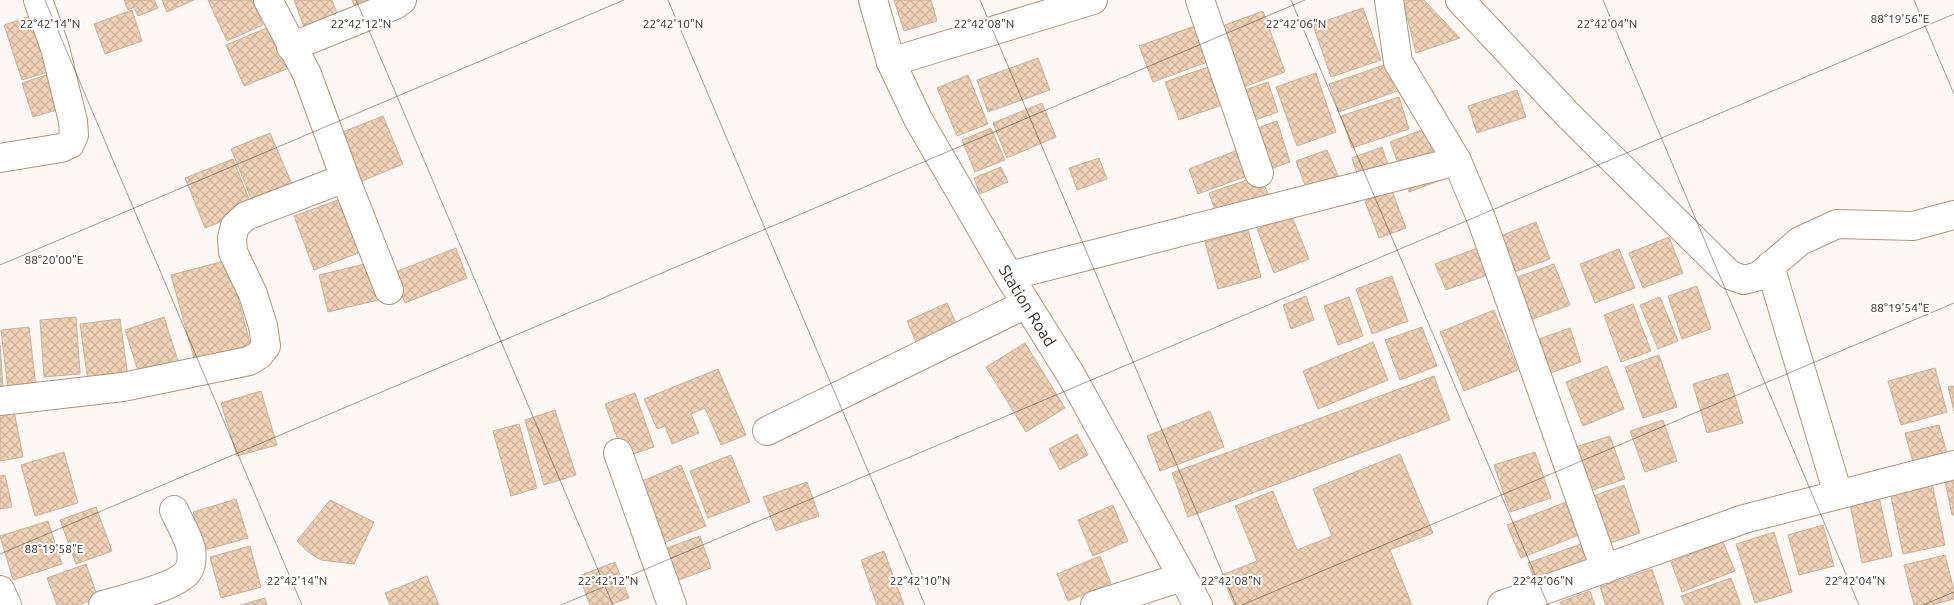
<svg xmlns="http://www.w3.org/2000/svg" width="1954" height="605" viewBox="0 0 1954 605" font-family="Ubuntu,sans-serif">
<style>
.building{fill:url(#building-cross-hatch);stroke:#cab29c}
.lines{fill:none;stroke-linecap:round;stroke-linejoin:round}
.minor-casing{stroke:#ae9782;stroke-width:30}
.major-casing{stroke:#ae9782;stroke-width:30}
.minor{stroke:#fff;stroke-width:28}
.major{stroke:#fff;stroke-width:28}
.ticks{fill:none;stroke:#362c24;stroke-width:1;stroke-opacity:0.45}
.labels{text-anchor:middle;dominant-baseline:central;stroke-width:4;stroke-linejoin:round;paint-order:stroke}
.street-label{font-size:16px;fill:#362c24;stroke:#fff}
.ticks-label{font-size:12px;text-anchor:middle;fill:#362c24;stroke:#fff;stroke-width:4;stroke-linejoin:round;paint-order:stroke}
</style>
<defs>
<pattern id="building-cross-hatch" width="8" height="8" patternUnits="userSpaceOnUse" patternTransform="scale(1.25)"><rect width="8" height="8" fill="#efd1b5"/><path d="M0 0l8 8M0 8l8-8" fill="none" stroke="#ceb49c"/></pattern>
</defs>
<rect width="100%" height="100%" fill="#fdf8f3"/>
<g class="building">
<polygon points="124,0 154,0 158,8 138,16 134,7 128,10"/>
<polygon points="162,0 194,0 167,12"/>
<polygon points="208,0 252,0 263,25 227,41"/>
<polygon points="294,0 332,0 339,18 305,30"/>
<polygon points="352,0 385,0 357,12"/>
<polygon points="894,0 931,0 937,21 904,31"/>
<polygon points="1403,0 1424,0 1460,38 1416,53"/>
<polygon points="1363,8 1381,60 1331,77 1313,25"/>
<polygon points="132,10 142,41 105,54 94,24"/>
<polygon points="1263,11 1285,72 1238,89 1217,28"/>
<polygon points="33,15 51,71 22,80 4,25"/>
<polygon points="276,24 294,66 244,86 226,45"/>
<polygon points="1200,24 1213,60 1153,82 1139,46"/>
<polygon points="1038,58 1050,90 988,112 977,80"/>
<polygon points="1393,62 1403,89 1339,112 1329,84"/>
<polygon points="1214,65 1228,103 1179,120 1165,82"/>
<polygon points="1316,73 1336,132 1297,146 1276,87"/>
<polygon points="49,74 60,109 33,117 22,83"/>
<polygon points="968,75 988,124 957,136 937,88"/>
<polygon points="1268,82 1278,112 1250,122 1239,92"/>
<polygon points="1517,90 1526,117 1477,133 1468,106"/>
<polygon points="1399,97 1409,129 1352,148 1341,116"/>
<polygon points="1042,103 1056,137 1007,158 993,123"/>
<polygon points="383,116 403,164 360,182 340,133"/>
<polygon points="1277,121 1290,162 1268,170 1255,129"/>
<polygon points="991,128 1005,160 975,172 962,140"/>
<polygon points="1424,129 1444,179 1409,192 1390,142"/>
<polygon points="270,133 295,191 255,208 231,149"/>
<polygon points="1382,147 1396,187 1365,198 1352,158"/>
<polygon points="1240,149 1250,175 1198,194 1189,169"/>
<polygon points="1327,150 1339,178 1307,190 1296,161"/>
<polygon points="1099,158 1107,179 1077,190 1069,168"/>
<polygon points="233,159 253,209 205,228 185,178"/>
<polygon points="1001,167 1008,182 980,194 974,178"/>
<polygon points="1261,175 1270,200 1218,219 1209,193"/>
<polygon points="1392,191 1406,228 1379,238 1365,201"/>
<polygon points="346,197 366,250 314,270 294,216"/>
<polygon points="1292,216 1309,259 1274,273 1257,229"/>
<polygon points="1536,222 1550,259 1509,274 1495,238"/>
<polygon points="1248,230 1261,277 1218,289 1205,242"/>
<polygon points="1669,237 1683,273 1643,288 1629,253"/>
<polygon points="1480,247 1490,274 1446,290 1435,264"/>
<polygon points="456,248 467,278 405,303 393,273"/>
<polygon points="1619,249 1635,288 1595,303 1580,264"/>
<polygon points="228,260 251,347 195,362 171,275"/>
<polygon points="373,262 382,299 328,312 319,275"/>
<polygon points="1554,264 1570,305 1528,321 1512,279"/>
<polygon points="1392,276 1408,321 1372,334 1356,289"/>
<polygon points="1697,286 1711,329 1682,339 1668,296"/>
<polygon points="1306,296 1314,320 1291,329 1283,305"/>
<polygon points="1349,297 1363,336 1338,345 1324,306"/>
<polygon points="1660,297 1678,341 1658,349 1640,305"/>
<polygon points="947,303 960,332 919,349 907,321"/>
<polygon points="1633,304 1651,351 1621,362 1604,315"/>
<polygon points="1494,310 1518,370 1464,391 1440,332"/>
<polygon points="76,317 80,374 44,377 40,320"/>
<polygon points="164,317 178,361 139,374 125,330"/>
<polygon points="120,319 129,384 89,389 80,324"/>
<polygon points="29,327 36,387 8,390 1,330"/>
<polygon points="1422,327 1437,366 1400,380 1385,340"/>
<polygon points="1570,328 1581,362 1545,375 1533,341"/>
<polygon points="1373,342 1388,380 1318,409 1303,371"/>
<polygon points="1025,343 1065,408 1026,432 986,367"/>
<polygon points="0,345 4,399 0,399"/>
<polygon points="1659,355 1677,407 1643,418 1625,367"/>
<polygon points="1607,366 1624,409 1583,426 1566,382"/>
<polygon points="1935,368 1947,412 1901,425 1888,381"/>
<polygon points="718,369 746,435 721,445 705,408 691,414 699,433 672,444 665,426 657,429 644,399"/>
<polygon points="1728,373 1743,423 1707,433 1693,384"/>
<polygon points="1434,376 1450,420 1188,517 1172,473"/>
<polygon points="1954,386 1954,411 1948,387"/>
<polygon points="261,391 277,445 237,456 221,403"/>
<polygon points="635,393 654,447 624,457 605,404"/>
<polygon points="555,410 576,475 544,485 525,420"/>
<polygon points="14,411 23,457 0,461 0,414"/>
<polygon points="1210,411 1224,447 1160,471 1147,436"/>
<polygon points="1663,420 1677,461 1645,472 1630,431"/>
<polygon points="519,424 537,488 511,496 493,431"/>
<polygon points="1939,425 1948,457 1914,466 1905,433"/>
<polygon points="1077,434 1088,455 1060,470 1049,449"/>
<polygon points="1610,436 1625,479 1590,491 1575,447"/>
<polygon points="64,452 78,503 35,516 21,465"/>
<polygon points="1535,452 1551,498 1510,512 1494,465"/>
<polygon points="1400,454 1433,533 1390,550 1412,605 1234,605 1222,575 1257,561 1235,506 1273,491 1297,550 1332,536 1313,489"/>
<polygon points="731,455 750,502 708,518 690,471"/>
<polygon points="681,465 706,526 661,544 637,483"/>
<polygon points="1954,474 1954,515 1952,515 1944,476"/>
<polygon points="5,475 12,507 0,509 0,476"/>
<polygon points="807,482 819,516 776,531 763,497"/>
<polygon points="1932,483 1945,545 1903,554 1890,492"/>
<polygon points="1624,485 1640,533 1610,543 1593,496"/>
<polygon points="1878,492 1892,556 1862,563 1849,499"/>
<polygon points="236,499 248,538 204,550 193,512"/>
<polygon points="330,500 374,522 354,564 321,560 308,552 297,541"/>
<polygon points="1566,502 1579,535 1521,558 1507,525"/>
<polygon points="1113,505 1128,541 1093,556 1078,520"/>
<polygon points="96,507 112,551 76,564 60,520"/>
<polygon points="48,521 62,564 13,580 0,536"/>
<polygon points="1823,525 1834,566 1799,575 1788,535"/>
<polygon points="1774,532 1792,592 1755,603 1736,544"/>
<polygon points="700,536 711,568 676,581 664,549"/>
<polygon points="1723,542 1735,571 1682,592 1671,562"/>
<polygon points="1581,544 1590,570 1538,589 1528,563"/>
<polygon points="250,546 261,587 221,598 210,557"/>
<polygon points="884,551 904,605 877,605 861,560"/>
<polygon points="1945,555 1954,590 1954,599 1931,605 1914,605 1904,565"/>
<polygon points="1100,556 1111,583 1068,601 1057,574"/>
<polygon points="615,562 629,598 609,605 590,605 579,576"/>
<polygon points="86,564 98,598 78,605 57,605 47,578"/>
<polygon points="1652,569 1664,605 1606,605 1600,587"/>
<polygon points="427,576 439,605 390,605 385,593"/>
<polygon points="1731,578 1741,605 1685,605 1681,596"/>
<polygon points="1590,591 1595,605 1561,605 1560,602"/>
<polygon points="265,598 267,605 241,605"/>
</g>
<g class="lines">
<defs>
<g id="minor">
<polyline points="1200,0 1259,173"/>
<polyline points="1389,0 1398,62 1457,161 1481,218 1605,569"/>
<polyline points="1460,0 1569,116 1730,275 1744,280 1759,276 1800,241 1837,224 1913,226 1954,215"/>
<polyline points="291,47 395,5 402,0"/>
<polyline points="891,62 1093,0"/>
<polyline points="0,158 61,148 70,144 74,135 73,121 55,48 38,0"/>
<polyline points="345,178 389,290"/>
<polyline points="1770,266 1838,494"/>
<polyline points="1009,276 1457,161"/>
<polyline points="0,401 123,387 249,361 259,355 266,346 263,326 253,294 233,252 232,238 235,226 246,216 345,178 307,74 268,0"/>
<polyline points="767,431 1026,304"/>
<polyline points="618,453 672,605"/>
<polyline points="0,590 7,605"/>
<path d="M103 605C121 600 179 586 188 571 192 565 192 556 191 549 188 536 179 522 174 510"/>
<polyline points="1095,605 1182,577"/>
<polyline points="1502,605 1744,519 1954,465"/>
</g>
<g id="major">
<path id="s1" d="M873 0 891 62 918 119 1009 276 1071 375 1198 605"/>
</g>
</defs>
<use href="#minor" class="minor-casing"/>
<use href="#major" class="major-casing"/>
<use href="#minor" class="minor"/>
<use href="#major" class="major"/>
</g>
<path class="ticks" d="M45 0 302 605M356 0 613 605M668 0 925 605M980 0 1236 605M1291 0 1548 605M1603 0 1859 605M1914 0 1954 94M0 265 624 0M0 554 1305 0M561 605 1954 14M1242 605 1954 303M1923 605 1954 592"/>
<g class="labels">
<g class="street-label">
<text stroke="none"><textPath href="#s1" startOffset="344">Station Road</textPath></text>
</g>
</g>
<g class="ticks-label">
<text x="1900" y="23">88°19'56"E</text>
<text x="50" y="28">22°42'14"N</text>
<text x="361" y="28">22°42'12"N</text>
<text x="673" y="28">22°42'10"N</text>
<text x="984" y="28">22°42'08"N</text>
<text x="1296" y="28">22°42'06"N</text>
<text x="1607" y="28">22°42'04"N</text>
<text x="54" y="264">88°20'00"E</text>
<text x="1900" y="312">88°19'54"E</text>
<text x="54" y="553">88°19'58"E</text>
<text x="297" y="585">22°42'14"N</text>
<text x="608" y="585">22°42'12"N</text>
<text x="920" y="585">22°42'10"N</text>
<text x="1231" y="585">22°42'08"N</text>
<text x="1543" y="585">22°42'06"N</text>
<text x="1855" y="585">22°42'04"N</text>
</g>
</svg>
